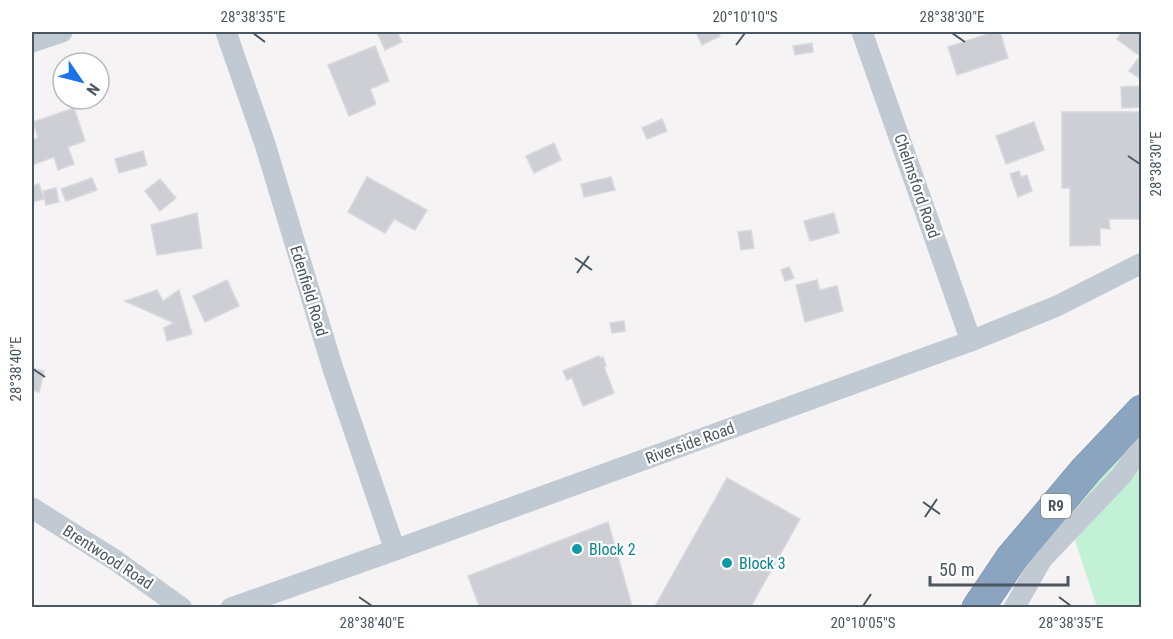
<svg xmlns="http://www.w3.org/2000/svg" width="1173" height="639" viewBox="0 0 1173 639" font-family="'Roboto Condensed',sans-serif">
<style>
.green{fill:#c3f1d5}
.building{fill:#cdcfd5;stroke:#d7d9de;stroke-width:1.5}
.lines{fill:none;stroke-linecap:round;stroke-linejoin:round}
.highway-casing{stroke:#7690ad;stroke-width:33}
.minor{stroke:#c1cad2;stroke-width:21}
.highway{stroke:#8ba5c1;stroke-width:32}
.ticks{fill:none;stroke:#4a5661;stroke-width:2}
.culture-dot{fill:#0f9aa8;stroke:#fff;stroke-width:2}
.labels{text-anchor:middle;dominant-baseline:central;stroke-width:4.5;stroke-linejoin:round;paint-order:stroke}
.shield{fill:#fff;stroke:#808990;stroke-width:1.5}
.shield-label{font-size:15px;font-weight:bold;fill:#4a5661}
.street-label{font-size:16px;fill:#4a5661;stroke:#fff}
.culture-label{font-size:16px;fill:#0d838f;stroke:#fff;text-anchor:start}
.neatline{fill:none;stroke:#4a5661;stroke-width:2}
.ticks-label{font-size:15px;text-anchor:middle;fill:#4a5661}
</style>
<rect width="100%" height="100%" fill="#f5f3f3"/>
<polygon class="green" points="1141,431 1141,607 1097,607 1067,516 1097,479"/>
<g class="building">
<polygon points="377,32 397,32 402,42 385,50"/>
<polygon points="696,32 718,32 720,36 702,45"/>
<polygon points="994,32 1000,32 1008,58 957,75 948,47"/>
<polygon points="1122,32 1142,32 1141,79 1129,71 1140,56 1117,39"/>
<polygon points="812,43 813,52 795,55 793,46"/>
<polygon points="375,46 389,81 370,89 376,104 349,116 328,65"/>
<polygon points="1142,86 1142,107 1122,108 1121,87"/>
<polygon points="74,108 85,141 68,147 74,164 58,170 54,157 32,165 32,140 38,138 33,122"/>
<polygon points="1062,112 1142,112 1142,219 1109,219 1110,229 1100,228 1100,245 1070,246 1070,188 1062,188"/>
<polygon points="662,119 667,131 647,139 642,128"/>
<polygon points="1034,122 1044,150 1006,164 996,136"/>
<polygon points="554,143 561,160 534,173 526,156"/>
<polygon points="143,151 147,165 119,173 115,159"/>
<polygon points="1019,171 1021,177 1027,175 1032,191 1018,197 1010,174"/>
<polygon points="367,177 427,210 415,230 394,219 385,233 348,212"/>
<polygon points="611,177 615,190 584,197 581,184"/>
<polygon points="92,178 97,190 66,201 61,189"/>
<polygon points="160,179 176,198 160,211 145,191"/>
<polygon points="39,184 44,199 32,202 32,186"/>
<polygon points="56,188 59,202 46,205 43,191"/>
<polygon points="197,213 202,248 157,255 151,225"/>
<polygon points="834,213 839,233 810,241 804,221"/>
<polygon points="751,230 754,248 741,250 738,232"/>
<polygon points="789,267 794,278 785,281 781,270"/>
<polygon points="227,280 239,306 205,322 193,296"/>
<polygon points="817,280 820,290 837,286 843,311 805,322 796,285"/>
<polygon points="157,290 163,301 179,290 192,334 167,341 164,328 174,323 125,301"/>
<polygon points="624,321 625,331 612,333 610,323"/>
<polygon points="599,356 600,358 603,357 606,366 604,367 614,393 583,406 572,378 567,380 563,371"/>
<polygon points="32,368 44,371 39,392 32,390"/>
<polygon points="727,478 800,519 750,608 654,608"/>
<polygon points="608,522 632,606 627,608 480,608 468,576"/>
</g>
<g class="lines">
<defs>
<polyline id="highway" points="978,608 1011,559 1086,470 1142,411"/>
</defs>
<use href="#highway" class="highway-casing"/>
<g class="minor">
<polyline points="226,32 265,144 333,369 395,550"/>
<polyline points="862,32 971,341"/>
<polyline points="32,42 62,32"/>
<polyline points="32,508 115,560 182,608"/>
<polyline points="231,608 395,550 971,341 1057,306 1142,263"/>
<polyline points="1014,608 1042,559 1122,475 1142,446"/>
</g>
<use href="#highway" class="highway"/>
</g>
<path class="ticks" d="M253 33 265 42M952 33 965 42M736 45 745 33M1128 156 1140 164M575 258 592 270M577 273 589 256M33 369 45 377M923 502 940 514M925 517 937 499M359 597 372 606M1059 597 1071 606M863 606 871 594"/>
<g class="culture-dot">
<circle cx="577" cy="549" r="6"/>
<circle cx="727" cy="563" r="6"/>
</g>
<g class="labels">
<rect class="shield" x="1041" y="494" width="30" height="24" rx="4.5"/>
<g class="shield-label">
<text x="1056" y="506">R9</text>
</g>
<g class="street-label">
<text transform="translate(917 186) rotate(71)">Chelmsford Road</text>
<text transform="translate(309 291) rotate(73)">Edenfield Road</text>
<text transform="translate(690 443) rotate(-20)">Riverside Road</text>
<text transform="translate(108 557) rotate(33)">Brentwood Road</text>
</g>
<g class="culture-label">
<text x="589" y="549">Block 2</text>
<text x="739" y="563">Block 3</text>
</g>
</g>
<rect width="1173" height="639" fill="none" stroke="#ffffff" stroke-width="66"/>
<g transform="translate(81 81) rotate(125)"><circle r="28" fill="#ffffff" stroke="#b7bbc0" stroke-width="1.5"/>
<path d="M0-4.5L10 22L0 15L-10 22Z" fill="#1a73e8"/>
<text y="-9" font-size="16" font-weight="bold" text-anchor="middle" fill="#4a5661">N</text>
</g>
<path d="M930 576v9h138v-9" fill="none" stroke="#4a5661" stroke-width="3"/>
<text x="939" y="576" font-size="18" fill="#4a5661" stroke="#ffffff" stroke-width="4.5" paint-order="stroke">50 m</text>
<rect x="33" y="33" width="1107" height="573" class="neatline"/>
<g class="ticks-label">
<text x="253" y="22">28°38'35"E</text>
<text x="745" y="22">20°10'10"S</text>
<text x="952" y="22">28°38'30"E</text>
<text transform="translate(1156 164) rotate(-90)" y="5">28°38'30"E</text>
<text transform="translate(16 369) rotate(-90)" y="5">28°38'40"E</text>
<text x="372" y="628">28°38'40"E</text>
<text x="863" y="628">20°10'05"S</text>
<text x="1071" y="628">28°38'35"E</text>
</g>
</svg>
